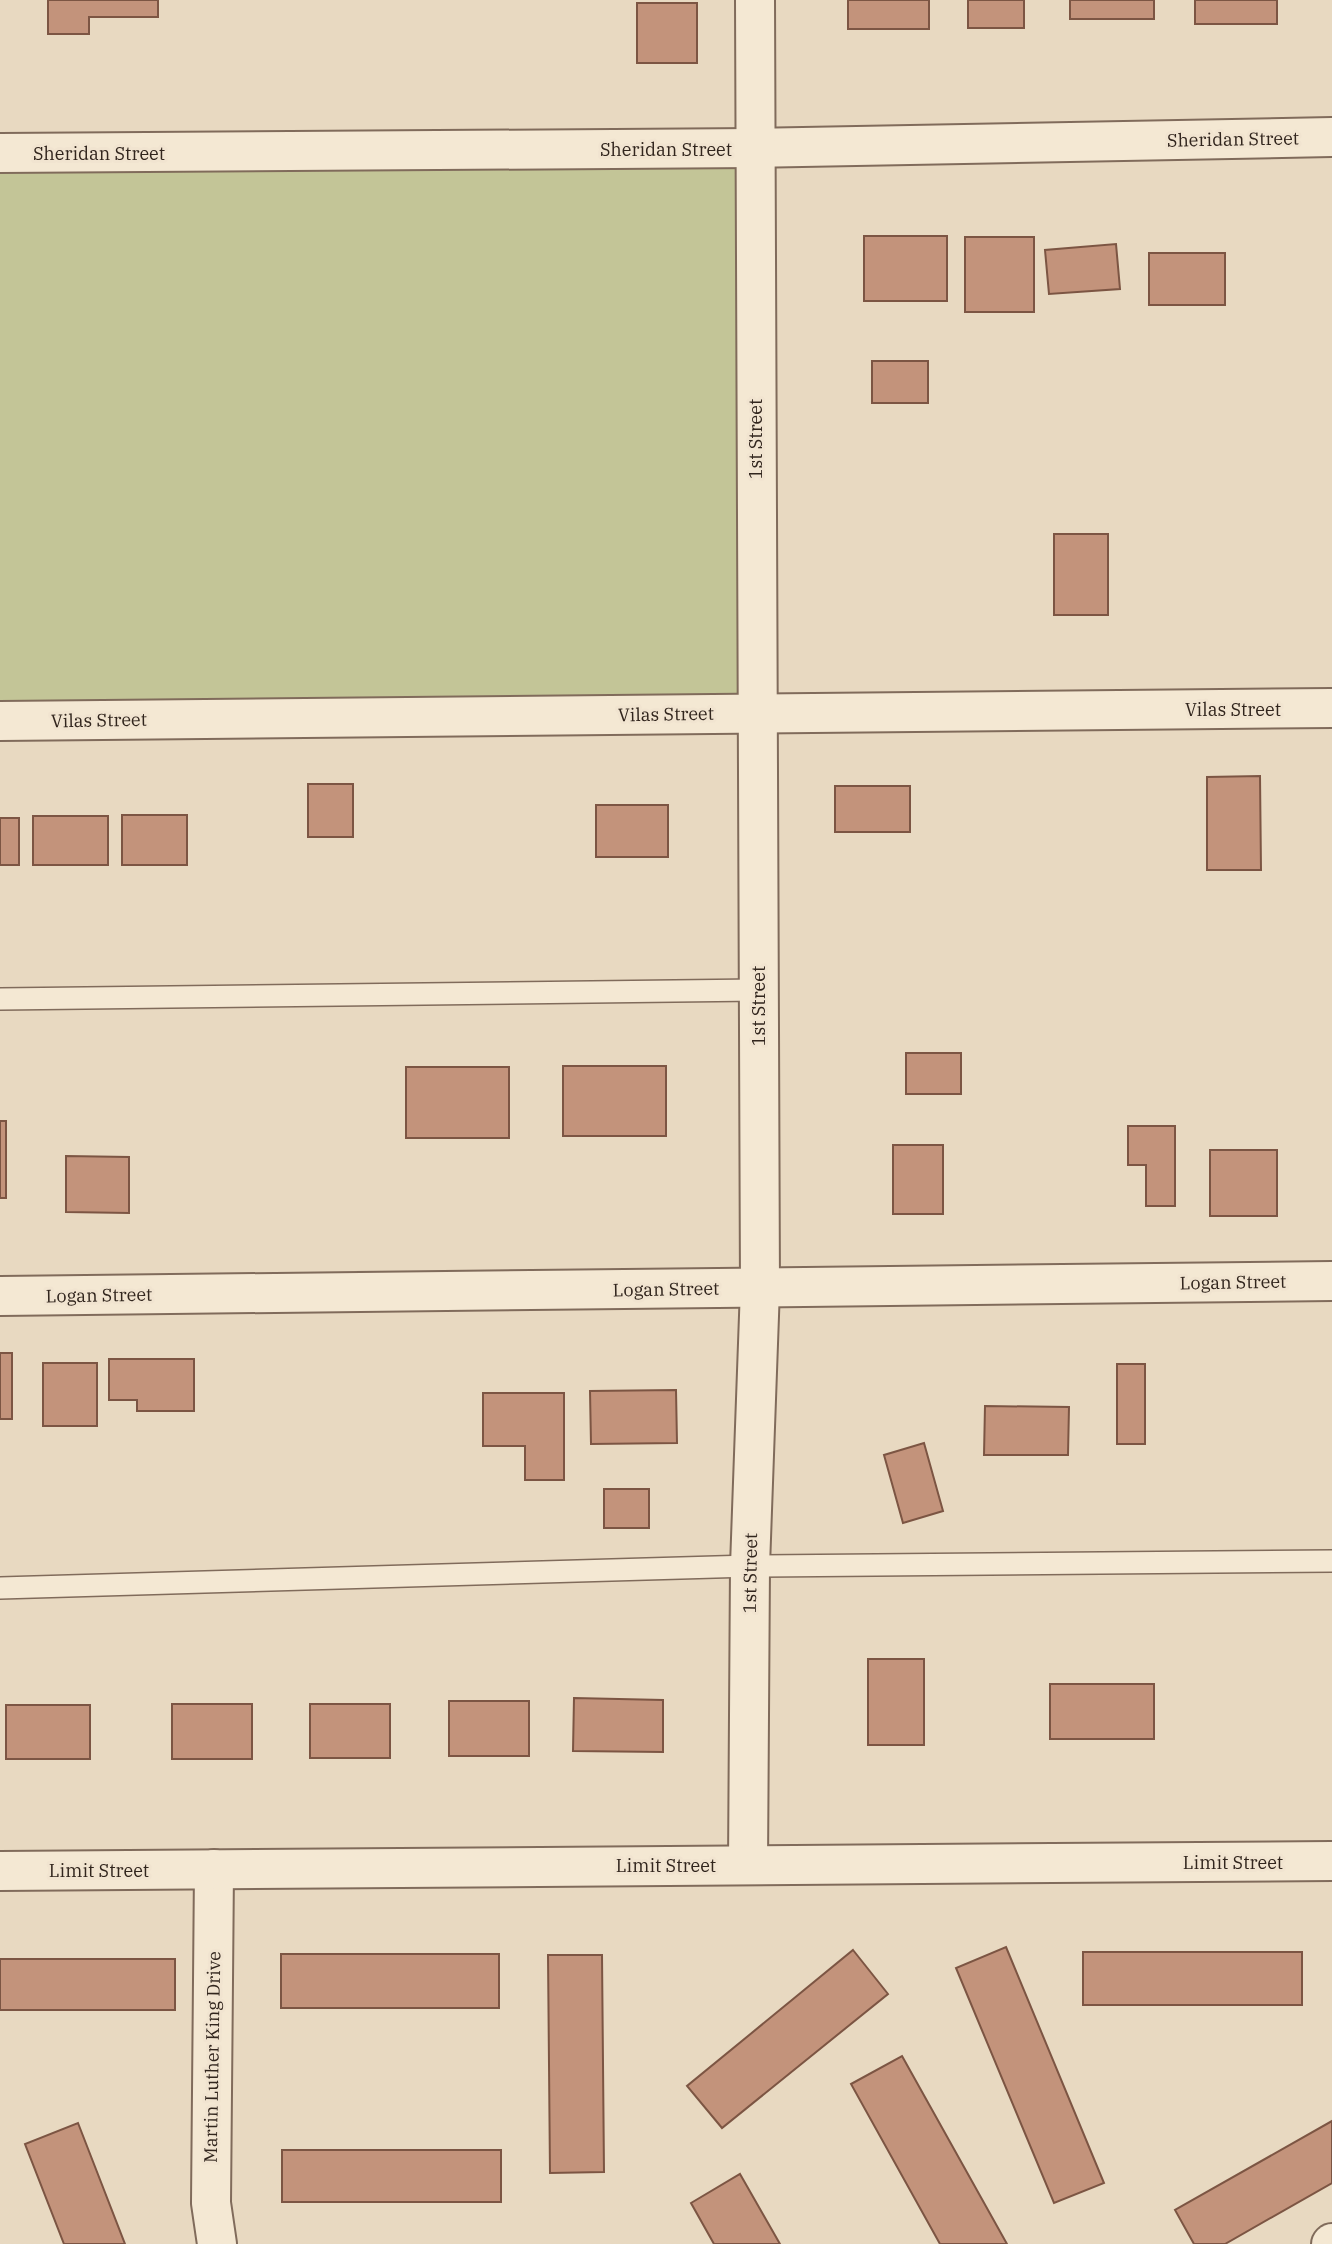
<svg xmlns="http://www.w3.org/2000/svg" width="1332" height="2244" viewBox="0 0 1332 2244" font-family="'IBM Plex Serif',serif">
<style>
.green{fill:#c3c597}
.building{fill:#c3937b;stroke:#7c5543;stroke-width:2}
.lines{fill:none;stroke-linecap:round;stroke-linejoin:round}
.service-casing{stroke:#806b5b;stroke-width:24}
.minor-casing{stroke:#806b5b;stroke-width:42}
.tertiary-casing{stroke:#806b5b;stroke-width:42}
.service{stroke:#f4e8d3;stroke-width:21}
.minor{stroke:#f4e8d3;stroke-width:38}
.tertiary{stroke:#f4e8d3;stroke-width:38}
.labels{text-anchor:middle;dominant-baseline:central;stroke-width:6;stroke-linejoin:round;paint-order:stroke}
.street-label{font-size:18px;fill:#31251d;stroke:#f1e4d0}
</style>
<rect width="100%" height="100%" fill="#e8d9c1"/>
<polygon class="green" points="755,148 756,713 0,721 0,153"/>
<g class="building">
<polygon points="48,0 158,0 158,17 89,17 89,34 48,34"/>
<rect x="848" y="0" width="81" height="29"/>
<rect x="968" y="0" width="56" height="28"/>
<rect x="1070" y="0" width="84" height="19"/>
<rect x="1195" y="0" width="82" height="24"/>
<rect x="637" y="3" width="60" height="60"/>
<rect x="864" y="236" width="83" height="65"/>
<rect x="965" y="237" width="69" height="75"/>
<polygon points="1116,244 1120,289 1049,294 1045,250"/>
<rect x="1149" y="253" width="76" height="52"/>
<rect x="872" y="361" width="56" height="42"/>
<rect x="1054" y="534" width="54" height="81"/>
<polygon points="1260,776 1261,870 1207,870 1207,777"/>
<rect x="308" y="784" width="45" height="53"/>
<rect x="835" y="786" width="75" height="46"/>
<rect x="596" y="805" width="72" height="52"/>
<rect x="122" y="815" width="65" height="50"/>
<rect x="33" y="816" width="75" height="49"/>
<rect x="0" y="818" width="19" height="47"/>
<rect x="906" y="1053" width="55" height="41"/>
<rect x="563" y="1066" width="103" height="70"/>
<rect x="406" y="1067" width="103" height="71"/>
<rect x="0" y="1121" width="6" height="77"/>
<polygon points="1128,1126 1175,1126 1175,1206 1146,1206 1146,1165 1128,1165"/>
<rect x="893" y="1145" width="50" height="69"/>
<rect x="1210" y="1150" width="67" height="66"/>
<polygon points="66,1156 129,1157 129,1213 66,1212"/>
<rect x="0" y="1353" width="12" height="66"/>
<polygon points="109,1359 194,1359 194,1411 137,1411 137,1400 109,1400"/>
<rect x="43" y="1363" width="54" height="63"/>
<rect x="1117" y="1364" width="28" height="80"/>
<polygon points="676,1390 677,1443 591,1444 590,1391"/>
<polygon points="483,1393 564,1393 564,1480 525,1480 525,1446 483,1446"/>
<polygon points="985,1406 1069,1407 1068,1455 984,1455"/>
<polygon points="924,1443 943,1511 903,1523 884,1455"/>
<rect x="604" y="1489" width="45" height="39"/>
<rect x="868" y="1659" width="56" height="86"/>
<rect x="1050" y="1684" width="104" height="55"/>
<polygon points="574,1698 663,1700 663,1752 573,1751"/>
<rect x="449" y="1701" width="80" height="55"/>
<rect x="172" y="1704" width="80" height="55"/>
<rect x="310" y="1704" width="80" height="54"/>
<rect x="6" y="1705" width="84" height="54"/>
<polygon points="1006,1947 1104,2183 1054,2203 956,1968"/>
<polygon points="853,1950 888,1994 722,2128 687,2086"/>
<rect x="1083" y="1952" width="219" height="53"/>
<rect x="281" y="1954" width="218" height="54"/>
<polygon points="548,1955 602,1955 604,2172 550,2173"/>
<rect x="0" y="1959" width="175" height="51"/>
<polygon points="902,2056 1007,2244 940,2244 851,2084"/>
<polygon points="1332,2121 1332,2183 1225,2244 1194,2244 1175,2210"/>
<polygon points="78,2123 125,2244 64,2244 25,2144"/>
<rect x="282" y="2150" width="219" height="52"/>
<polygon points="740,2174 780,2244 714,2244 691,2203"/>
</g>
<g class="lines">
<defs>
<g id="service">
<polyline points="0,999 758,990"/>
<polyline points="0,1588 750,1566 1332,1561"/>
</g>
<g id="minor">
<polyline points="0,153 755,148 1332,137"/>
<polyline points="0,721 1332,708"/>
<polyline points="0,1296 1332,1281"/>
<polyline points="748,1865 750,1566 760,1288 755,0"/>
<polyline points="214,1869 211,2203 217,2244"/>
<polyline points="1331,2244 1332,2243"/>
</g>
<polyline id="tertiary" points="0,1871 1332,1861"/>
</defs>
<use href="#service" class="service-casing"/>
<use href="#minor" class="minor-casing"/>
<use href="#tertiary" class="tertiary-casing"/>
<use href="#service" class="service"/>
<use href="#minor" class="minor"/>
<use href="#tertiary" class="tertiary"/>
</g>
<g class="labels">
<g class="street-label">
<text transform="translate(1233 139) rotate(-1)">Sheridan Street</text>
<text x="666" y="149">Sheridan Street</text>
<text x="99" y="153">Sheridan Street</text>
<text transform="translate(755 439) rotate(-90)">1st Street</text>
<text x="1233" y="709">Vilas Street</text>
<text transform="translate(666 714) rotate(-1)">Vilas Street</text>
<text transform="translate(99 720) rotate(-1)">Vilas Street</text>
<text transform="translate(758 1006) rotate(-90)">1st Street</text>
<text transform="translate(1233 1282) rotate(-1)">Logan Street</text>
<text transform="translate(666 1289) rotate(-1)">Logan Street</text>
<text transform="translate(99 1295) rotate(-1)">Logan Street</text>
<text transform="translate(750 1573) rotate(-89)">1st Street</text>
<text x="1233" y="1862">Limit Street</text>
<text x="666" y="1865">Limit Street</text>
<text x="99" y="1870">Limit Street</text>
<text transform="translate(212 2057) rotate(-89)">Martin Luther King Drive</text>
</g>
</g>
</svg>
